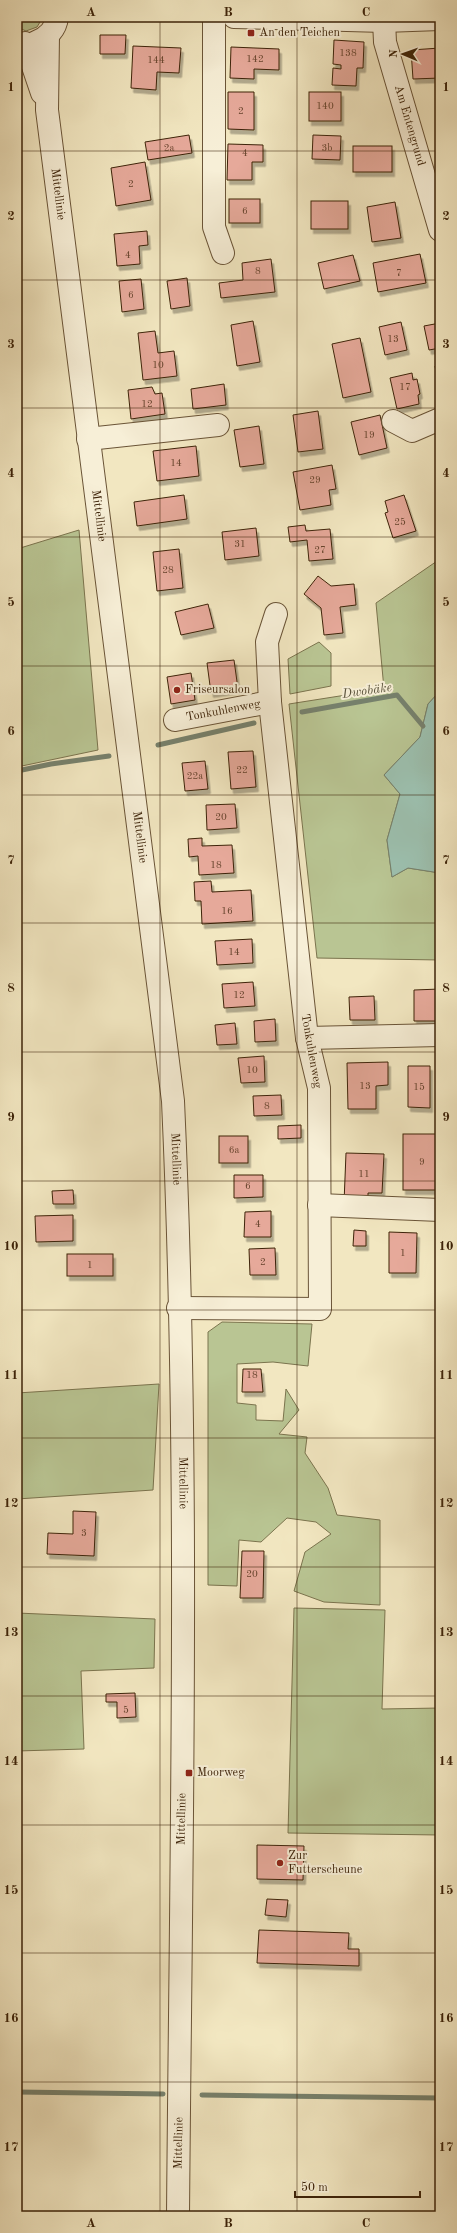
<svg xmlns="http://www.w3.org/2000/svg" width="457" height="2233" viewBox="0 0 457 2233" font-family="'Old Standard TT',serif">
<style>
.green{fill:#b9c593;stroke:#7b744e}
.water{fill:#9cc0af;stroke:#76816d}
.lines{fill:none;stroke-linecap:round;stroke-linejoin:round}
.stream{stroke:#76816d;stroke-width:5}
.building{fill:#e6a99a;stroke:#3d2309;filter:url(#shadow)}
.minor-casing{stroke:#6a5437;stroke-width:24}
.minor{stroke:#f7efd7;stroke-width:22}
.grid{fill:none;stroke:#3d2309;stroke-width:1;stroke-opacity:0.55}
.poi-dot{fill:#8f2418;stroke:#f7efd7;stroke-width:1.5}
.labels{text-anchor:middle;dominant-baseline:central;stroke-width:4;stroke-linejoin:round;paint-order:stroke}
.number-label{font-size:10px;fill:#67442d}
.poi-label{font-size:12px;fill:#3d2309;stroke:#f7efd7;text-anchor:start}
.street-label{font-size:12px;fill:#3d2309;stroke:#f7efd7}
.water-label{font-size:13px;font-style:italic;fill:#5a523b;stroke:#f7efd7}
.neatline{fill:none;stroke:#3d2309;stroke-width:1.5}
.grid-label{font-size:13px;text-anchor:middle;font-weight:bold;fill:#3d2309}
</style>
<defs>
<filter id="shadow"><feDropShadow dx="2.5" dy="4.5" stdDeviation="0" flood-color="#0004"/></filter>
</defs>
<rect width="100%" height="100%" fill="#f2e7c1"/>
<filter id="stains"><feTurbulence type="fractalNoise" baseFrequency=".005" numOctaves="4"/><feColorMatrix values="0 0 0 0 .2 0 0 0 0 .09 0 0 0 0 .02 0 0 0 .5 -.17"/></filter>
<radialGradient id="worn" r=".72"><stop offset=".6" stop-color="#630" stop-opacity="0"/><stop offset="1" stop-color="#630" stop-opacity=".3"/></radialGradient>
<g class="green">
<polygon points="17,17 43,17 37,27 26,31 17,27"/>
<polygon points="79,530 98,750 17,767 17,549"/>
<polygon points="440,559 440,691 428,704 420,737 384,775 400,794 387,840 392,877 408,868 440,873 440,960 317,958 289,704 384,689 376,603"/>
<polygon points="319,642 331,653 331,686 290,694 288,659"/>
<polygon points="222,1322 312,1324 308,1366 273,1362 237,1364 237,1403 256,1405 256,1420 283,1421 286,1389 299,1410 279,1434 307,1437 305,1453 328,1488 337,1515 380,1520 380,1605 324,1602 294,1591 305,1552 331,1534 316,1522 287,1518 261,1542 239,1540 237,1586 208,1585 208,1332"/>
<polygon points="159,1384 153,1490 17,1499 17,1393"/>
<polygon points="294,1608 385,1610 382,1709 440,1708 440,1835 288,1833"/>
<polygon points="17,1613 155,1619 154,1668 81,1671 84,1749 17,1751"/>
</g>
<polygon class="water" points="440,691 440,873 408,868 392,877 387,840 400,794 384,775 420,737 428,704"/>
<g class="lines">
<g class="stream">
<polyline points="302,712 397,695 423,726"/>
<polyline points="158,745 254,723"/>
<polyline points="17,771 51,764 109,756"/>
<polyline points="17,2092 163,2094"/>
<polyline points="202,2095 440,2098"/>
</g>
</g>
<g class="building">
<polygon points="100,35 126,35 125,54 100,54"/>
<polygon points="334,40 364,42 363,68 357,68 356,86 332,85 333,68 341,69 341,65 333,64"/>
<polygon points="133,46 181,48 179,73 157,72 156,90 131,88"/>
<polygon points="231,47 279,49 279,70 254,69 254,79 230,78"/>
<polygon points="440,48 440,78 413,79 411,50"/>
<polygon points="228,92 254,92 254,130 228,129"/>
<rect x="309" y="92" width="32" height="29"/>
<polygon points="189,135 192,153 148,160 145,142"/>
<polygon points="313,135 341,136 340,160 312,159"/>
<polygon points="228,144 263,145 263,162 252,162 252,180 227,180"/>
<rect x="353" y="146" width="39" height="26"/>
<polygon points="145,162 151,200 116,206 111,168"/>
<rect x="229" y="199" width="31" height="24"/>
<rect x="311" y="201" width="37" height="28"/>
<polygon points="395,202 401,238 372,242 367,207"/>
<polygon points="147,231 148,245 139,246 140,264 117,266 114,234"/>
<polygon points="420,254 426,283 378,292 373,263"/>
<polygon points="353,255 360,281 324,289 318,263"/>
<polygon points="271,259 275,292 221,298 219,283 243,280 242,263"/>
<polygon points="187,278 190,306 171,309 167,281"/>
<polygon points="141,279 144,309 122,312 119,281"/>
<polygon points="253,321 260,362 237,366 231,325"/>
<polygon points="401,322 407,350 385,355 379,327"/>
<polygon points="440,323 440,348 429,350 424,326"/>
<polygon points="155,331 158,353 174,351 177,376 143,380 138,333"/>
<polygon points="360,338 371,392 343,398 332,344"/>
<polygon points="440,365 440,394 435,366"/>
<polygon points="412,373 413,380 417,379 420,394 418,395 419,404 397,409 390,378"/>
<polygon points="224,384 226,405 193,409 191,389"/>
<polygon points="152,387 155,394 162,393 165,414 131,419 128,390"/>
<polygon points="318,411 323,449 298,452 293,415"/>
<polygon points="380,415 387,448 359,455 351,422"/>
<polygon points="259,426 264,464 240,467 234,430"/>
<polygon points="196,446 199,476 157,481 153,451"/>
<polygon points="332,465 336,489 329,490 331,505 300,510 293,472"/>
<polygon points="184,495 187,519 137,526 134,502"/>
<polygon points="404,495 416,531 393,538 385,513 388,512 385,501"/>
<polygon points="305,525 306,531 330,529 333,559 309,561 307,540 290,542 288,527"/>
<polygon points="256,528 259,556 225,560 222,532"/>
<polygon points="179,549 183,588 157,591 153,552"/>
<polygon points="318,576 331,586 354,584 356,605 340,607 343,633 324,635 321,608 304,594"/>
<polygon points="208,604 214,628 181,635 175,612"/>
<polygon points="234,660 238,689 211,693 207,663"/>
<polygon points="191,673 195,700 171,704 167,677"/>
<polygon points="253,751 256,787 231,789 228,752"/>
<polygon points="205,761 208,789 185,791 182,763"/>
<polygon points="235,804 237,828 207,830 206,805"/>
<polygon points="202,838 202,846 232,845 234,873 199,875 198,856 189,857 188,839"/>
<polygon points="211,881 212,892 251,890 253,921 202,924 201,901 195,901 194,882"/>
<polygon points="252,939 253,963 217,965 215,941"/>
<polygon points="253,982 255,1006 224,1008 222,984"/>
<polygon points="440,989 440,1021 414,1021 414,990"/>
<polygon points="374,996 375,1020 350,1020 349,997"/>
<polygon points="275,1019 276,1041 255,1042 254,1021"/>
<polygon points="235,1023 237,1044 217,1045 215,1025"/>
<polygon points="264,1056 265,1082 241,1083 238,1058"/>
<polygon points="388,1062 388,1085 376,1086 376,1109 348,1109 347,1063"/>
<polygon points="408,1066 430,1066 430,1108 408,1107"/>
<polygon points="281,1095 282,1115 254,1116 253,1096"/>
<polygon points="301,1125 301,1138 278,1139 278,1126"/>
<rect x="403" y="1134" width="37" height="56"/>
<rect x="219" y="1136" width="29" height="27"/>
<polygon points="346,1153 384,1154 382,1193 368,1193 368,1203 344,1203"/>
<polygon points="234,1175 263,1175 263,1197 234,1198"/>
<polygon points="73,1190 74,1204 53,1204 52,1191"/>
<polygon points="271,1211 271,1237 244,1237 245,1212"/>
<polygon points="73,1215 73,1241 36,1242 35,1216"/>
<polygon points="354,1230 366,1231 366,1246 353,1246"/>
<polygon points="389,1232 417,1233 416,1273 389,1273"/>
<polygon points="275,1248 276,1275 250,1275 249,1249"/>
<rect x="67" y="1254" width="46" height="22"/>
<polygon points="243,1369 261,1369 263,1392 242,1392"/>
<polygon points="73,1511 96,1512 94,1556 47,1554 48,1533 73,1534"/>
<polygon points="242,1551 264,1551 263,1598 240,1598"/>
<polygon points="135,1693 136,1717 117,1718 117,1702 106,1702 106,1694"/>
<polygon points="257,1845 304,1846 303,1880 257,1879"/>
<polygon points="267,1899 288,1900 286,1917 265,1915"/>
<polygon points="259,1930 349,1933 348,1949 359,1949 359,1966 257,1963"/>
</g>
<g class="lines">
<defs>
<g id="minor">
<polyline points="214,17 214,227 223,253"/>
<polyline points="234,17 384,21 440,19"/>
<path id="s1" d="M384 21 385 42 440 230"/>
<path id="s2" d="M48 35 47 110 173 1101C190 1472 181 1844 178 2216"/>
<path d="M36 42C47 38 56 29 57 17"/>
<polyline points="25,43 42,93"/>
<polyline points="393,421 412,431 440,419"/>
<polyline points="88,439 218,425"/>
<path id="s3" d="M175 720 270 702"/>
<polyline points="307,1038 440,1035"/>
<polyline points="319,1205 440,1210"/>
<polyline points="178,1308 320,1309 319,1088 307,1038 270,702 267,642 276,614"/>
</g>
</defs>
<use href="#minor" class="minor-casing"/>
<use href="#minor" class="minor"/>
</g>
<path class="grid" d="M160 17V2216M297 17V2216M17 151H440M17 280H440M17 408H440M17 537H440M17 666H440M17 795H440M17 923H440M17 1052H440M17 1181H440M17 1310H440M17 1438H440M17 1567H440M17 1696H440M17 1825H440M17 1953H440M17 2082H440"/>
<g class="poi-dot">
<rect x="247" y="29" width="8" height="8" rx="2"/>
<circle cx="177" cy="690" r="4"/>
<rect x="185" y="1769" width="8" height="8" rx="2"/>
<circle cx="280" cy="1863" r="4"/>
</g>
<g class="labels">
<g class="number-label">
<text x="348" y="53">138</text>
<text x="255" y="59">142</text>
<text x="156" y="60">144</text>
<text x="325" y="106">140</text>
<text x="241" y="111">2</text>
<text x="169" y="148">2a</text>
<text x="327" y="148">3b</text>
<text x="245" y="153">4</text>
<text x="131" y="184">2</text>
<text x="245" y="211">6</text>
<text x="128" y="255">4</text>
<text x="258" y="271">8</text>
<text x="399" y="273">7</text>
<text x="131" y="295">6</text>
<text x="393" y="339">13</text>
<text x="158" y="365">10</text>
<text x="405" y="387">17</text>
<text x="147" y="404">12</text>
<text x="369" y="435">19</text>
<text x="176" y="463">14</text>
<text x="315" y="480">29</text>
<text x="400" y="522">25</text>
<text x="240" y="544">31</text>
<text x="320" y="550">27</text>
<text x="168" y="570">28</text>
<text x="242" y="770">22</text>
<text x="195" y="776">22a</text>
<text x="221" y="817">20</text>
<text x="216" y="865">18</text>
<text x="227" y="911">16</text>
<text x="234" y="952">14</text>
<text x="239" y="995">12</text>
<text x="252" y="1070">10</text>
<text x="365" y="1086">13</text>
<text x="419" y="1087">15</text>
<text x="267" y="1106">8</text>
<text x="234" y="1150">6a</text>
<text x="422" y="1162">9</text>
<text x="364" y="1174">11</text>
<text x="248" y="1186">6</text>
<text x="258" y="1224">4</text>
<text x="403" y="1253">1</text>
<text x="263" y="1262">2</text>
<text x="90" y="1265">1</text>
<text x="252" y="1375">18</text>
<text x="84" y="1533">3</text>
<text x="252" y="1574">20</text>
<text x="126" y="1710">5</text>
</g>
<g class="poi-label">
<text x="259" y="33">An den Teichen</text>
<text x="185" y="690">Friseursalon</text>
<text x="197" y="1773">Moorweg</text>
<text x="288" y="1856">Zur<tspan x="288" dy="14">Futterscheune</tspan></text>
</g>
<g class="street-label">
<text stroke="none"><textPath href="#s1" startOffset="108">Am Entengrund</textPath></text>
<text stroke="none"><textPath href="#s2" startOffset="160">Mittellinie</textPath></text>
<text stroke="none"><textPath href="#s2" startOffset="484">Mittellinie</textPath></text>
<text stroke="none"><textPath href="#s3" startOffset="49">Tonkuhlenweg</textPath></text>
<text stroke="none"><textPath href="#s2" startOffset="808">Mittellinie</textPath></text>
<text transform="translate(311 1051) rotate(80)">Tonkuhlenweg</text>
<text stroke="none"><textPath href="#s2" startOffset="1132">Mittellinie</textPath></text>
<text stroke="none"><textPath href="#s2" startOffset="1456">Mittellinie</textPath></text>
<text transform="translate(182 1819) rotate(-89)">Mittellinie</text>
<text transform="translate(179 2143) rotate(-89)">Mittellinie</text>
</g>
<g class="water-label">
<text transform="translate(367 691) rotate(-8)">Dwobäke</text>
</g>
</g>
<rect width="457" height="2233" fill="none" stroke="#f2e7c1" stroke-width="44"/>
<g transform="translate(403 54) rotate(272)" stroke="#f7efd7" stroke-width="3" paint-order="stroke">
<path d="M0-3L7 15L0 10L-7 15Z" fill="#3d2309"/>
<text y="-6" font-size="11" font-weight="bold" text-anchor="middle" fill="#3d2309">N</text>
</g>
<path d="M295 2191v6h125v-6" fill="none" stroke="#3d2309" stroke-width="2"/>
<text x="301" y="2191" font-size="12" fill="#3d2309" stroke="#f7efd7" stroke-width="3" paint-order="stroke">50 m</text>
<rect x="22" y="22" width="413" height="2189" class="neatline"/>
<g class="grid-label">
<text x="91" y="16">A</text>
<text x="228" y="16">B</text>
<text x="366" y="16">C</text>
<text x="11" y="91">1</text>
<text x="446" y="91">1</text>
<text x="11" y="220">2</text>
<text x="446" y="220">2</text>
<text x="11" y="348">3</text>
<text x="446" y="348">3</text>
<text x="11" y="477">4</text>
<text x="446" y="477">4</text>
<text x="11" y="606">5</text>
<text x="446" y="606">5</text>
<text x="11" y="735">6</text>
<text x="446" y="735">6</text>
<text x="11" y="864">7</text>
<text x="446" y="864">7</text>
<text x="11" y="992">8</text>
<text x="446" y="992">8</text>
<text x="11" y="1121">9</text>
<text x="446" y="1121">9</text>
<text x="11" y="1250">10</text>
<text x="446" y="1250">10</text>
<text x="11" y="1379">11</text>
<text x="446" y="1379">11</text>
<text x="11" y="1507">12</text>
<text x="446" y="1507">12</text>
<text x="11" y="1636">13</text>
<text x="446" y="1636">13</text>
<text x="11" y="1765">14</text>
<text x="446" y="1765">14</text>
<text x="11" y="1894">15</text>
<text x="446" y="1894">15</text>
<text x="11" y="2022">16</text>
<text x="446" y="2022">16</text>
<text x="11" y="2151">17</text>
<text x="446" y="2151">17</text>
<text x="91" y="2227">A</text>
<text x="228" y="2227">B</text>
<text x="366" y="2227">C</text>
</g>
<rect width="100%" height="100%" filter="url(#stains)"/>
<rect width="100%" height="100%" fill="url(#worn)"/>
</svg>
